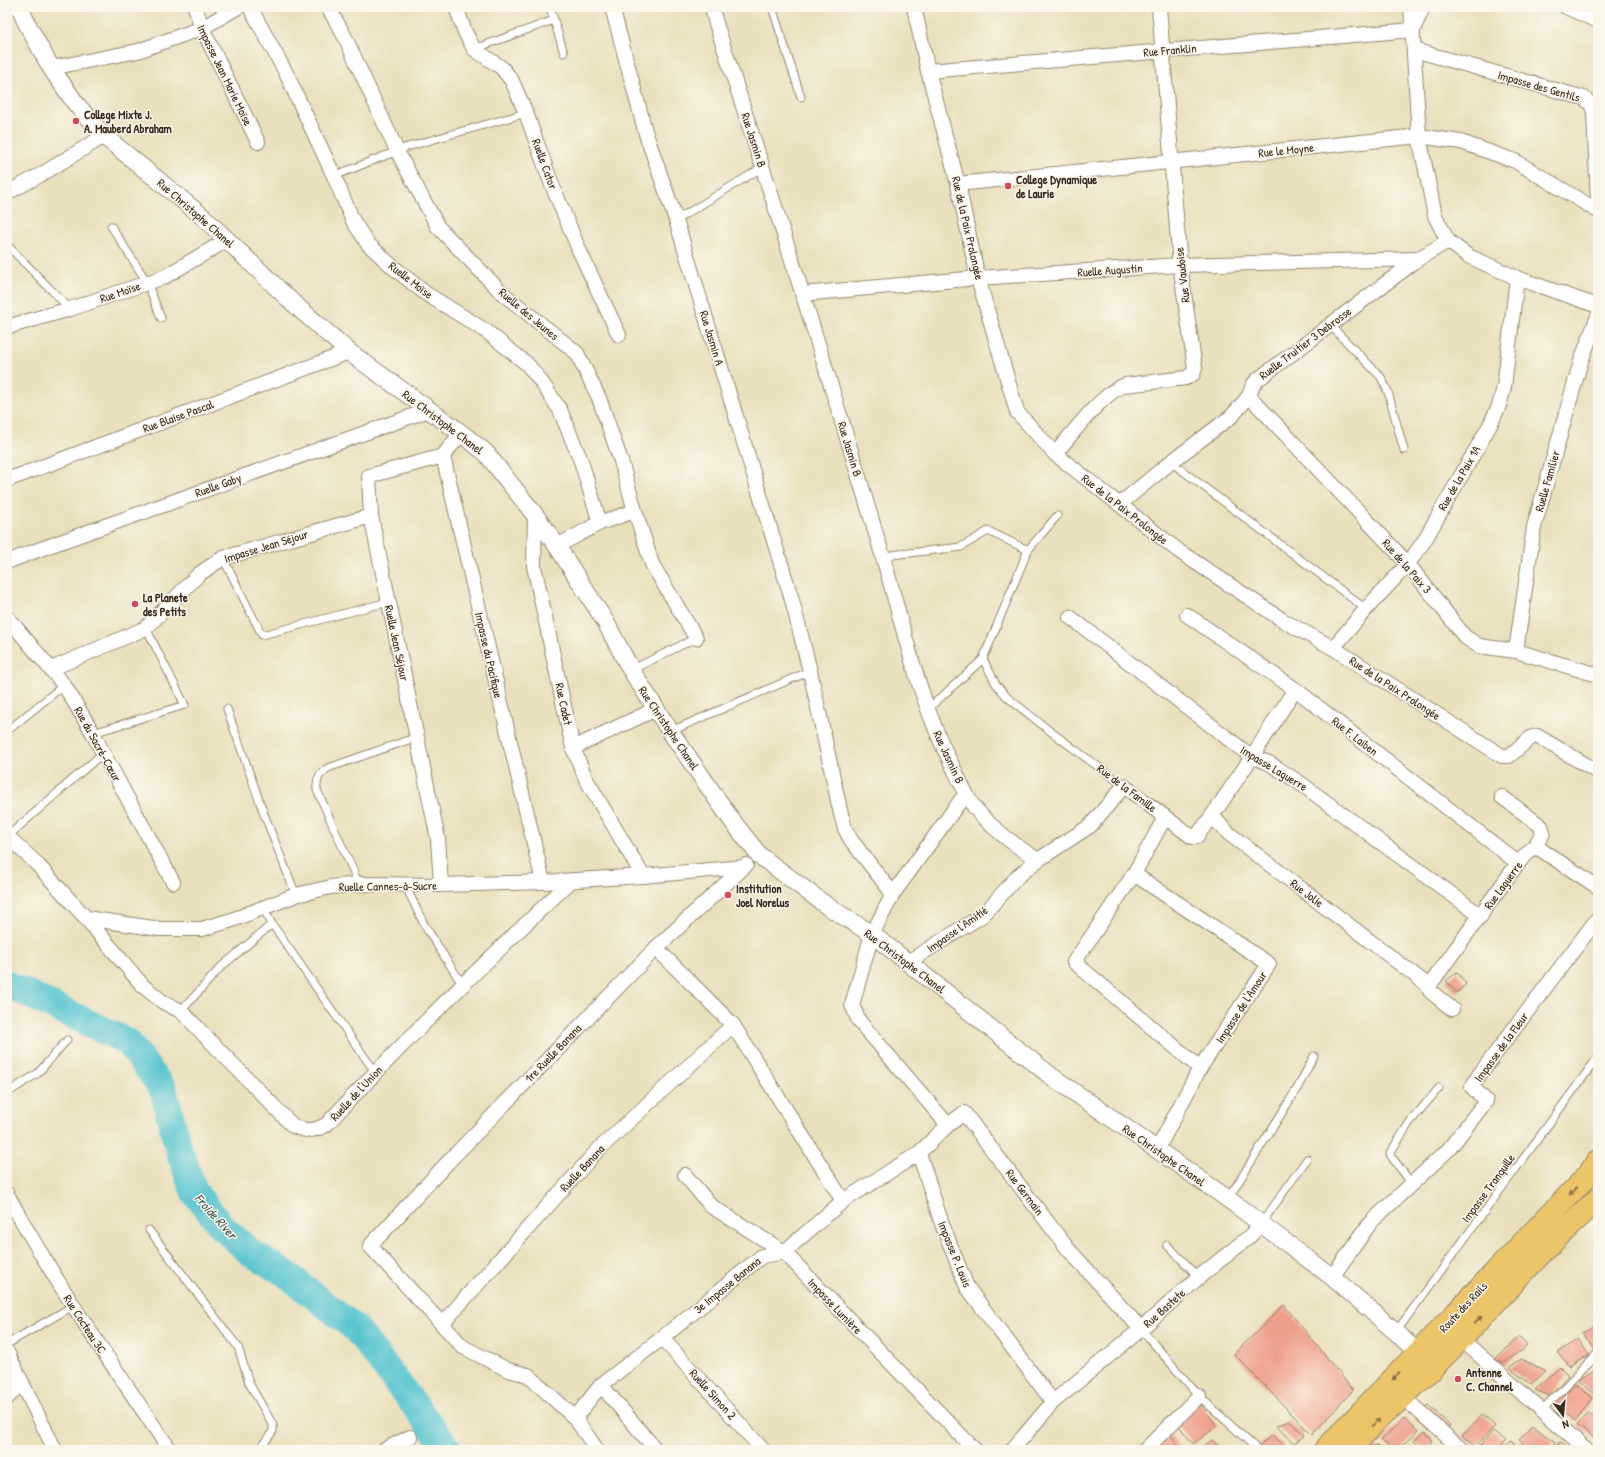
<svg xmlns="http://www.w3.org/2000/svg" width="1605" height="1457" viewBox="0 0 1605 1457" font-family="'Patrick Hand',sans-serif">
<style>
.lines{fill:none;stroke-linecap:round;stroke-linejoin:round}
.river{stroke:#57c4cf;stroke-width:28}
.building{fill:#ee9e8a}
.service-casing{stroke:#92856e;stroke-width:9}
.minor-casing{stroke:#92856e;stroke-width:16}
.tertiary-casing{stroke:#92856e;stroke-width:19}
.primary-casing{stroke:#92856e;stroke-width:24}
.service{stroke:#fff;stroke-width:7}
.minor{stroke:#fff;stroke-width:14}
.tertiary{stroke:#fff;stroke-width:17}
.primary{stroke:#edc569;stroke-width:22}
.oneway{fill:#8b7040}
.poi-dot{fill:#d1495b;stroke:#fbf7ec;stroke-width:1.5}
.labels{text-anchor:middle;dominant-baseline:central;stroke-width:3;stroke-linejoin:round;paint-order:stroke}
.street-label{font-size:12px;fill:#3b2a1e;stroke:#fbf7ec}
.poi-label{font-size:12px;font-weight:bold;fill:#3b2a1e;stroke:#fbf7ec;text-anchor:start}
.water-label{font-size:13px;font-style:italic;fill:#435853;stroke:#fbf7ec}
</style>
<rect width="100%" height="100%" fill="#fbf7ec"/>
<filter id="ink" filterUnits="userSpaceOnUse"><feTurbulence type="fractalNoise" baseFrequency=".025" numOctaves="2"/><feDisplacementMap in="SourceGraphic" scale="8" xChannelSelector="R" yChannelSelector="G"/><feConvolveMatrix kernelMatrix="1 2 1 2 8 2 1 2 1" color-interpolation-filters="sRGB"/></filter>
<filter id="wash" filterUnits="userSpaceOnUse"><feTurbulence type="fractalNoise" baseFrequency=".012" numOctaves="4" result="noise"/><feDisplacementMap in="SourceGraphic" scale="16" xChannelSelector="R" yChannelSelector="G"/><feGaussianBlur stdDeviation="0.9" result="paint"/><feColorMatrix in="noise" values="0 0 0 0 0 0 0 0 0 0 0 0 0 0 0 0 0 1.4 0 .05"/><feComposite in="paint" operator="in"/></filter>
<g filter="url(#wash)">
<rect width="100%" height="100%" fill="#eae0bd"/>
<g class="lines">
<polyline class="river" points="7,984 128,1042 163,1089 179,1150 195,1193 222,1227 251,1253 285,1273 356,1329 449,1450"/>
</g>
<g id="blocks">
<g class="building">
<polygon points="1457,972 1466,984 1457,993 1446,981"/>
<polygon points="1284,1305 1353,1390 1312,1435 1234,1354"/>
<polygon points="1598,1324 1598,1347 1595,1349 1582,1332"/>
<polygon points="1519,1337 1527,1346 1503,1364 1495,1359"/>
<polygon points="1578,1339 1589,1355 1569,1367 1558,1352"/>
<polygon points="1521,1359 1546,1371 1531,1384 1509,1368"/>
<polygon points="1560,1367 1568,1375 1550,1396 1535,1390"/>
<polygon points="1596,1369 1598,1371 1598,1392 1595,1394 1578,1380"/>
<polygon points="1576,1384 1593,1398 1575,1421 1553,1403"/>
<polygon points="1199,1402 1217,1426 1193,1444 1176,1422"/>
<polygon points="1428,1405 1450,1425 1440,1437 1415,1418"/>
<polygon points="1588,1413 1598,1420 1598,1434 1594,1438 1577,1425"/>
<polygon points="1482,1415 1495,1426 1476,1446 1462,1436"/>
<polygon points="1404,1418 1419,1431 1398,1450 1394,1450 1381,1440"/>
<polygon points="1289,1421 1305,1435 1295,1443 1276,1426"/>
<polygon points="1532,1426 1555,1442 1548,1450 1531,1450 1519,1440"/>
<polygon points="1493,1431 1506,1441 1496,1450 1477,1450"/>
<polygon points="1425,1432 1433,1442 1426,1450 1423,1450 1414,1441"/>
<polygon points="1169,1433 1182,1450 1148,1450"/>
<polygon points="1272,1435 1286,1447 1284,1450 1265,1450 1260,1445"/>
<polygon points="1212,1440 1219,1446 1215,1450 1208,1450 1202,1447"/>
<polygon points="1511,1442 1520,1450 1506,1450 1504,1449"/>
<polygon points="1560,1442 1571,1450 1553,1450"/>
<polygon points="1375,1445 1385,1450 1370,1450"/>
</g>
</g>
</g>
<g filter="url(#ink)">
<use href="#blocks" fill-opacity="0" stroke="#92856e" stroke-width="1"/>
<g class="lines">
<defs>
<g id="service">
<polyline points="550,7 564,53"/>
<polyline points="772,7 801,97"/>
<polyline points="1590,18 1595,7"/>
<polyline points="474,49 554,20"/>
<polyline points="334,176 407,147 526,113"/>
<polyline points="676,220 763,167"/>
<polyline points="111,226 147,282 161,318"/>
<polyline points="7,245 70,309"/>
<polyline points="1329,324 1381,377 1388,392 1404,450"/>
<polyline points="1171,462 1366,609"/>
<polyline points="883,556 961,547 988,531 1028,550"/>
<polyline points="223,558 262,635 388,602"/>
<polyline points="983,659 996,684 1007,697 1050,731 1124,786"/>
<polyline points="631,670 696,638"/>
<polyline points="227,709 264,814 296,895"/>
<polyline points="927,710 983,659 1028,550 1057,516"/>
<polyline points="7,731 64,685"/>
<polyline points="671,731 810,671"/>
<polyline points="93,733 185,705 146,628"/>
<polyline points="8,836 103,753"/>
<path d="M359 884 317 790C316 779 319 774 328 768L417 737"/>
<polyline points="405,885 425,926 462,984"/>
<polyline points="263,908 272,924 375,1072"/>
<polyline points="181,1011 221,967 272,924"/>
<polyline points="7,1093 38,1073 67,1040"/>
<polyline points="1412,1184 1391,1156 1390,1153 1410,1122 1439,1088"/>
<polyline points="1228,1199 1298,1087 1314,1056"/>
<polyline points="1261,1224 1307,1159"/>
<polyline points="149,1230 238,1347 249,1383 273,1425 273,1431 259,1450"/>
<polyline points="1167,1245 1199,1277"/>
<polyline points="1141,1329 1199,1396 1258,1450"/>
<polyline points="1396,1332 1598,1057"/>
<polyline points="7,1344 73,1306"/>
<polyline points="1542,1410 1598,1353"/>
</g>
<g id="minor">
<polyline points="195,7 202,28 258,142"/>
<polyline points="250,7 286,73 334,176 353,221 368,244 393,267 425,293 486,331 527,364 540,380 560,410 581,461 600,523"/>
<polyline points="328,7 345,37 397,151 438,227 501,292 577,353 599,398 621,461 635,511 652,564 696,638"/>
<polyline points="456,7 465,32 474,49 502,68 512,81 526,113 552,185 580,252 619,335"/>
<polyline points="612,7 646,134 676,220 792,600 810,671 840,810 845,829 851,840 893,894"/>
<path d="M712 7 715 20C773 198 829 376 882 554 904 628 919 703 955 771 961 783 966 797 975 808 991 828 1016 846 1038 860"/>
<polyline points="914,7 928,71 958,184 978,278 1017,412 1055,454 1180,552 1284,621 1333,648 1502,756 1509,756 1532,737 1537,736 1598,772"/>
<polyline points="1411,7 1419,136 1435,216 1448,241 1468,256 1517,278 1598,306"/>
<polyline points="1566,7 1598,21"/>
<polyline points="1414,50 1584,98 1592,105 1594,113 1598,201"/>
<polyline points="51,68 138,51 202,28 238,7"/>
<polyline points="928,71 1413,30 1423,7"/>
<polyline points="958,184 1419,136 1461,142 1515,161 1598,211"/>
<polyline points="7,193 42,174 104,136"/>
<polyline points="802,294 978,278 1180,265 1418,259"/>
<polyline points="7,327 70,309 164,277 227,240"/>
<polyline points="1249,396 1408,564 1465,637 1479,646 1516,651 1598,675"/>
<polyline points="461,433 443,456 543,882"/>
<path d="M1055 454C1072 434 1102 393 1125 385L1186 378 1193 374 1195 368 1180 265 1159 7"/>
<polyline points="7,480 349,352"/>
<polyline points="1120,504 1171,462 1232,416 1249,396 1253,385 1257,380 1418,259 1448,241"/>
<polyline points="535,515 534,566 573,748 586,779 643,876"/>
<polyline points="557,546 600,523 635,511"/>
<polyline points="7,562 35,551 429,410"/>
<polyline points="1187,615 1295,689 1518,863"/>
<polyline points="7,617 64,685 93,733 103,753 173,882"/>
<polyline points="1070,617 1252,757 1269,763 1300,783 1481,916"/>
<polyline points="1333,648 1366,609 1408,564 1424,541 1490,425 1499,406 1504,387 1517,278"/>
<polyline points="1516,651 1534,527 1581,361 1598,316"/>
<polyline points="51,669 146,628 199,574 223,558 371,516"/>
<polyline points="573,748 656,709"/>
<polyline points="966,793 893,894 872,934 852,1005 859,1021 948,1125 964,1113 1068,1249 1141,1329"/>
<polyline points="1502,797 1541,826 1543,833 1535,846"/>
<polyline points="1212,816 1252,757 1295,689"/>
<polyline points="1165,817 1192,837 1196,837 1212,816 1228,833 1429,986 1430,991 1452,1009"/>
<polyline points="7,836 35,862 86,918 160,929 202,929 232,920 296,895 331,887 359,884 441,885 543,882 643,876 744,867 746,865"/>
<polyline points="1134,874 1269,964 1200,1068 1157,1150"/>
<polyline points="441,885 438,839 371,516 369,476 443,456"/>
<path d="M86 918 143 986 163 1002 181 1011 293 1126C306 1132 314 1131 326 1125 405 1040 487 960 571 881"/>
<polyline points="656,948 733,1025 843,1201"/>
<polyline points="908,962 983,915 1018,876 1038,860 1090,826 1124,786 1165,817 1134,874 1074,962 1200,1068"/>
<polyline points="1429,986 1518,863 1535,846 1598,887"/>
<polyline points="919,1153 942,1224 967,1287 1053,1402"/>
<polyline points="685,1175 711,1206 784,1252 975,1450"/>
<path d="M7 1194C55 1283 113 1366 170 1450"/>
<polyline points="1332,1277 1371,1222 1449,1149 1486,1101 1472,1087 1479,1075 1598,918"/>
<polyline points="442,1324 598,1150 733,1025"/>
<polyline points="662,1338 763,1450"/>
<polyline points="1461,1339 1586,1450"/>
<polyline points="7,1352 55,1450"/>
<polyline points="601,1385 656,1450"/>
<polyline points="1403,1397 1462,1450"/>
<polyline points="7,1398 22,1382"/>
<polyline points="575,1418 601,1385 662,1338 762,1256 784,1252 843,1201 919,1153 948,1125"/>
<polyline points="384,1450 410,1437"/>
<polyline points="597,1450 575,1418 528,1375 508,1370 463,1347 370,1246 449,1161 656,948 744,867"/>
<polyline points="1012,1450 1053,1402 1141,1329 1199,1277 1249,1237 1261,1224"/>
<polyline points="1145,1450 1199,1396"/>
</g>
<polyline id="tertiary" points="20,7 26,22 51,68 76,104 104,136 202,216 293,303 349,352 461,433 486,453 535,515 557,546 605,621 631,670 670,731 733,822 759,855 827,906 872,934 1051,1076 1228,1199 1332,1277 1396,1332 1427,1362"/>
<g id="primary">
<polyline points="1325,1450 1588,1175 1598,1161"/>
<polyline points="1349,1450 1381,1416 1403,1397 1461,1339 1546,1248 1598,1199"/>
</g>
</defs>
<use href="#service" class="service-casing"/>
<use href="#minor" class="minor-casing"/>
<use href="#tertiary" class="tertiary-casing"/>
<use href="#primary" class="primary-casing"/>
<use href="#service" class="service"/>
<use href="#minor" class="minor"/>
<use href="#tertiary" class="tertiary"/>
<use href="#primary" class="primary"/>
</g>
<defs><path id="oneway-solid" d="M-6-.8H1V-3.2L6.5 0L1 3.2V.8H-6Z"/></defs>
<g class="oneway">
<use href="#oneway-solid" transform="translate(1573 1191) rotate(133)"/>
<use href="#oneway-solid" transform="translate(1478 1320) rotate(-47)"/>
<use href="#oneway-solid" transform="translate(1396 1376) rotate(134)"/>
<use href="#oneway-solid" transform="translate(1376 1422) rotate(-47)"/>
</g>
</g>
<g class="poi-dot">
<circle cx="76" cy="121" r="4"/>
<circle cx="1008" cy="186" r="4"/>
<circle cx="135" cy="604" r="4"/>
<circle cx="728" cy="895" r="4"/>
<circle cx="1458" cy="1379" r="4"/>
</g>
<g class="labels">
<g class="street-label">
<text transform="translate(1170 50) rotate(-5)">Rue Franklin</text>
<text transform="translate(225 75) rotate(64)">Impasse Jean Marie Moïse</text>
<text transform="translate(1539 86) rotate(16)">Impasse des Gentils</text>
<text transform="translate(754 140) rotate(72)">Rue Jasmin B</text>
<text transform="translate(1286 150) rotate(-6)">Rue le Moyne</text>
<text transform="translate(545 164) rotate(70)">Ruelle Cator</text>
<text transform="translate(196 213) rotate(41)">Rue Christophe Chanel</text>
<text transform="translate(968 228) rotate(77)">Rue de la Paix Prolongée</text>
<text transform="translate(1110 270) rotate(-4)">Ruelle Augustin</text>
<text transform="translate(1182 275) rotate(-97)">Rue Vaudoise</text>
<text transform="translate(411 280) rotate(38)">Ruelle Moïse</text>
<text transform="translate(120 292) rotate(-19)">Rue Moïse</text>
<text transform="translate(529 314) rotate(40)">Ruelle des Jeunes</text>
<text transform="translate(712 338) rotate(73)">Rue Jasmin A</text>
<text transform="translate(1305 343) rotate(-37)">Ruelle Truitier 3 Debrosse</text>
<text transform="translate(178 416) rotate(-20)">Rue Blaise Pascal</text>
<text transform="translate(443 422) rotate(37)">Rue Christophe Chanel</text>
<text transform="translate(850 449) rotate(73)">Rue Jasmin B</text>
<text transform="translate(1459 478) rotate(-60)">Rue de la Paix 1A</text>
<text transform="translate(1547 481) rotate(-74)">Ruelle Familier</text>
<text transform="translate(218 485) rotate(-20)">Ruelle Gaby</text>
<text transform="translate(1125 509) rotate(38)">Rue de la Paix Prolongée</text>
<text transform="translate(266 546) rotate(-17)">Impasse Jean Séjour</text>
<text transform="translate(1407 566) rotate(49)">Rue de la Paix 3</text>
<text transform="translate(397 643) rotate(78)">Ruelle Jean Séjour</text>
<text transform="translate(489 655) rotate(77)">Impasse du Pacifique</text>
<text transform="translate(1395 688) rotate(33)">Rue de la Paix Prolongée</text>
<text transform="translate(564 704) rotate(78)">Rue Cadet</text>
<text transform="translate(669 728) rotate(56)">Rue Christophe Chanel</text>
<text transform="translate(1355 736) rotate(38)">Rue F. Laiben</text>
<text transform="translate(98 744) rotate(61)">Rue du Sacré-Cœur</text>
<text transform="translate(949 757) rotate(65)">Rue Jasmin B</text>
<text transform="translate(1274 768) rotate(31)">Impasse Laguerre</text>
<text transform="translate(1127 788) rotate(37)">Rue de la Famille</text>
<text transform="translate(1503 885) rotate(-54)">Rue Laguerre</text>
<text transform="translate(388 886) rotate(-1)">Ruelle Cannes-à-Sucre</text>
<text transform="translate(1307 893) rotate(37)">Rue Jolie</text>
<text transform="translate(957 929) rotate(-35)">Impasse l'Amitié</text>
<text transform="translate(905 961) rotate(37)">Rue Christophe Chanel</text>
<text transform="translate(1241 1007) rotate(-57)">Impasse de l'Amour</text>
<text transform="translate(1501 1047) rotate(-54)">Impasse de la Fleur</text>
<text transform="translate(553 1053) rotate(-46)">1re Ruelle Banana</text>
<text transform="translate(356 1093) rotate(-47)">Ruelle de l'Union</text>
<text transform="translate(1164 1155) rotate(35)">Rue Christophe Chanel</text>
<text transform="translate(582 1168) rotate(-47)">Ruelle Banana</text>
<text transform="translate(1488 1188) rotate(-54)">Impasse Tranquille</text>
<text transform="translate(1025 1192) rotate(53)">Rue Germain</text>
<text transform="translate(955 1254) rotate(68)">Impasse P. Louis</text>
<text transform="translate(727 1285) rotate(-39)">3e Impasse Banana</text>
<text transform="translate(835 1306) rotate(46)">Impasse Lumière</text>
<text transform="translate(1463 1307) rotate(-47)">Route des Rails</text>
<text transform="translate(1164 1308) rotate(-42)">Rue Bastete</text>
<text transform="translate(85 1324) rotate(57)">Rue Cocteau 3C</text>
<text transform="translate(713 1394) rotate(48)">Ruelle Simon 2</text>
</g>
<g class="poi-label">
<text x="84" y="114">College Mixte J.<tspan x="84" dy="14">A. Mauberd Abraham</tspan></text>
<text x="1016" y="179">College Dynamique<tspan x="1016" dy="14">de Laurie</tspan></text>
<text x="143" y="597">La Planete<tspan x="143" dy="14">des Petits</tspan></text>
<text x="736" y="888">Institution<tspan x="736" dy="14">Joel Norelus</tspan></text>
<text x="1466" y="1372">Antenne<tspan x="1466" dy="14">C. Channel</tspan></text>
</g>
<g class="water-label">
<text transform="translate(216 1216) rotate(48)">Froide River</text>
</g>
</g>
<rect width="1605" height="1457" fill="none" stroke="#fbf7ec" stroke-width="24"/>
<g transform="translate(1563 1415) rotate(164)" stroke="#fbf7ec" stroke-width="3" paint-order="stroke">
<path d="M0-3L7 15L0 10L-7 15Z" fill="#3b2a1e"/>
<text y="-6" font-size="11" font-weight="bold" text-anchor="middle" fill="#3b2a1e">N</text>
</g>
</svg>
